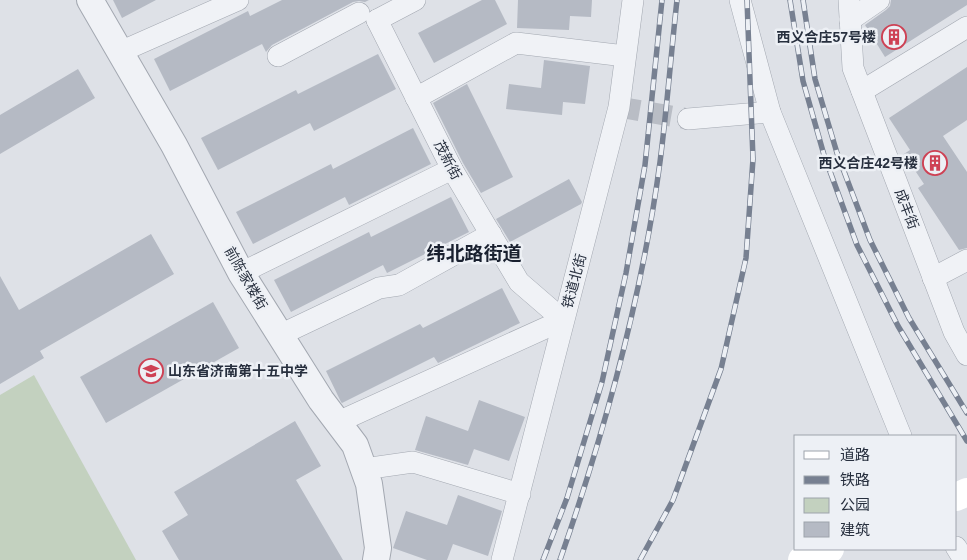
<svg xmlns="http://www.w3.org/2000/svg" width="967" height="560" viewBox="0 0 967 560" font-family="Arial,'Noto Sans SC',sans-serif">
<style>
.green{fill:#c3d1bf}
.building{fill:#b5bac4}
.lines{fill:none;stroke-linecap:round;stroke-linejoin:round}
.minor-tunnel{stroke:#b9bdc5;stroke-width:21;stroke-dasharray:21 11;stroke-linecap:butt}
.minor-casing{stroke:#a3a8b1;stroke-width:22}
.tertiary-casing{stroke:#a3a8b1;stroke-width:28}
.minor{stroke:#f0f2f6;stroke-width:21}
.tertiary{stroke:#f0f2f6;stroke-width:26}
.secondary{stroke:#fff;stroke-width:28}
.rail-casing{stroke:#778091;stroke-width:5.5}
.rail{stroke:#edf0f5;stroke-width:4;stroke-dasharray:11;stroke-linecap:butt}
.labels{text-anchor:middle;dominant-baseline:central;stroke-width:5;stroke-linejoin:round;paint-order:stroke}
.poi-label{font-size:14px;font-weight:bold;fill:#272f3e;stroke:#edf0f5;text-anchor:end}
.street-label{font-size:14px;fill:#272f3e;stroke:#edf0f5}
.district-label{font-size:19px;font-weight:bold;fill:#19202f;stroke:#edf0f5}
</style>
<rect width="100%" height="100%" fill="#dee1e7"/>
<polygon class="green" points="34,375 136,560 0,560 0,395"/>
<g class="building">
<polygon points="113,0 156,0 122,18"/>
<polygon points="282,0 369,0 365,2 359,1 353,2 272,45 266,52 262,44 170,91 154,59 248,11 250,16"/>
<polygon points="482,0 495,0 507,24 434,63 418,33"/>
<polygon points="518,0 592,0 591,17 570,16 569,30 517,28"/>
<polygon points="891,0 967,0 967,5 885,57 865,25 886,10 890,6"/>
<polygon points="378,54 396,89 314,131 310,123 218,170 201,138 296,90 298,94"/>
<polygon points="544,60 590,66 585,104 563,102 562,115 506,109 509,84 541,88"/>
<polygon points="967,67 967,120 943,136 967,172 967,248 959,250 918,188 924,184 904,154 910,150 889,118"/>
<polygon points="78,69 95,98 0,154 0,115"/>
<polygon points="467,84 513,177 481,193 463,163 433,103"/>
<polygon points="413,128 431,164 349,205 345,197 253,244 236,212 331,164 333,169"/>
<polygon points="569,179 582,202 581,204 510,242 496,219"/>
<polygon points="451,197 469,232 387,273 383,265 291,312 274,280 369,232 371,237"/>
<polygon points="151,234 174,274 40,351 44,358 0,384 0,276 19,310"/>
<polygon points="502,288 520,323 438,363 434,357 342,403 341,402 326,371 420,324 423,328"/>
<polygon points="213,302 239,348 106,423 80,377"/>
<polygon points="479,400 525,417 509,461 474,449 468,465 415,450 426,416 468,431"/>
<polygon points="295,421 321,466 296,480 343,560 179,560 162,531 188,515 174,492"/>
<polygon points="458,495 502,511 488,556 453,544 447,560 427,560 393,548 406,511 447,525"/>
</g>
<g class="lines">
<polyline class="minor-tunnel" points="619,107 688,119"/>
<defs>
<g id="minor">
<polyline points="740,0 770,112 901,436"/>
<polyline points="849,0 853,68 954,332 967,355"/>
<polyline points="377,20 415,0"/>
<polyline points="850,20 879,0"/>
<polyline points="120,52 238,0"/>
<polyline points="278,56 359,13"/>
<polyline points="862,91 967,27"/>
<polyline points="416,98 516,43 625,56"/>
<polyline points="688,119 770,112"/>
<polyline points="241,273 452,169"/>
<polyline points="933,278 967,260"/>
<polyline points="280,335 379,288 399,285 491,234"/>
<polyline points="338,422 563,320 519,282 452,169 377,20"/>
<polyline points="364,469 413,462 520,494"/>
<polyline points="956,547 964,560"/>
<polyline points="502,560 619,107 633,0"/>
</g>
<polyline id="tertiary" points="90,0 174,145 241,273 321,400 355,445 369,484 378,548 376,560"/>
</defs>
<use href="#minor" class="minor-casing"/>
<use href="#tertiary" class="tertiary-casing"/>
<use href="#minor" class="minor"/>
<use href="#tertiary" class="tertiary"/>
<g class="secondary">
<polyline points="956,497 967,492"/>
<polyline points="802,560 830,549"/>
</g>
<defs>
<g id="rail">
<polyline points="790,0 803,81 824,155 857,245 898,326 967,441"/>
<polyline points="803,0 815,79 837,153 870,240 909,318 967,413"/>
<polyline points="543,560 567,498 602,382 626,273 645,165 662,0"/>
<path d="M560 560C605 431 642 297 660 162 667 108 671 54 677 0"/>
<polyline points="640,560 673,500 721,369 746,258 753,159 747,0"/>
</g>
</defs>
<use href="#rail" class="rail-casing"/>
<use href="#rail" class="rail"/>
</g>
<defs>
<symbol id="building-ring" viewBox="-11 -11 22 22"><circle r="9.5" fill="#edf0f5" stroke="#ce4154" stroke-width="1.5"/><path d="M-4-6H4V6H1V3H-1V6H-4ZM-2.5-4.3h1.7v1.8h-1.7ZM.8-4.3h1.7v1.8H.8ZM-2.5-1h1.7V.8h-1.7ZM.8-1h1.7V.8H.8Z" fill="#ce4154"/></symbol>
<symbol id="school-ring" viewBox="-11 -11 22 22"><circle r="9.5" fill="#edf0f5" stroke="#ce4154" stroke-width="1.5"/><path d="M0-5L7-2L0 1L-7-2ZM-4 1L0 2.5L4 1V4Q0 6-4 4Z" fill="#ce4154"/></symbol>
</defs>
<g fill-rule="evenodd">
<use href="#building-ring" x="880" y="23" width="28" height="28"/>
<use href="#building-ring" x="921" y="149" width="28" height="28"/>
<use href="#school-ring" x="137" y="357" width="28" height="28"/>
</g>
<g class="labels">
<g class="poi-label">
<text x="876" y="37">西义合庄57号楼</text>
<text x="918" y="163">西义合庄42号楼</text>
<text x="168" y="371" text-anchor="start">山东省济南第十五中学</text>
</g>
<g class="street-label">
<text transform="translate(448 160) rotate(62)">茂新街</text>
<text transform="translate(907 209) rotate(69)">成丰街</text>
<text transform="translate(246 278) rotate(60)">前陈家楼街</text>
<text transform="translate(574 281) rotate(-75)">铁道北街</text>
</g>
<g class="district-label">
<text x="474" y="253">纬北路街道</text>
</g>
</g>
<rect x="794" y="435" width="162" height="115" fill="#edf0f5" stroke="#9ea3ac"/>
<rect x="804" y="451" width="25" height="8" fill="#ffffff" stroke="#9ea3ac"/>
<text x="840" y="460" font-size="15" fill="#272f3e">道路</text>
<rect x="804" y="476" width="25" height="8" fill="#778091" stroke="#9ea3ac"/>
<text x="840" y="485" font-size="15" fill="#272f3e">铁路</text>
<rect x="804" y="498" width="25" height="15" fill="#c3d1bf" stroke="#9ea3ac"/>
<text x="840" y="510" font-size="15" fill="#272f3e">公园</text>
<rect x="804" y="522" width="25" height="15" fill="#b5bac4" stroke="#9ea3ac"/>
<text x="840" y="535" font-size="15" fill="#272f3e">建筑</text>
</svg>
